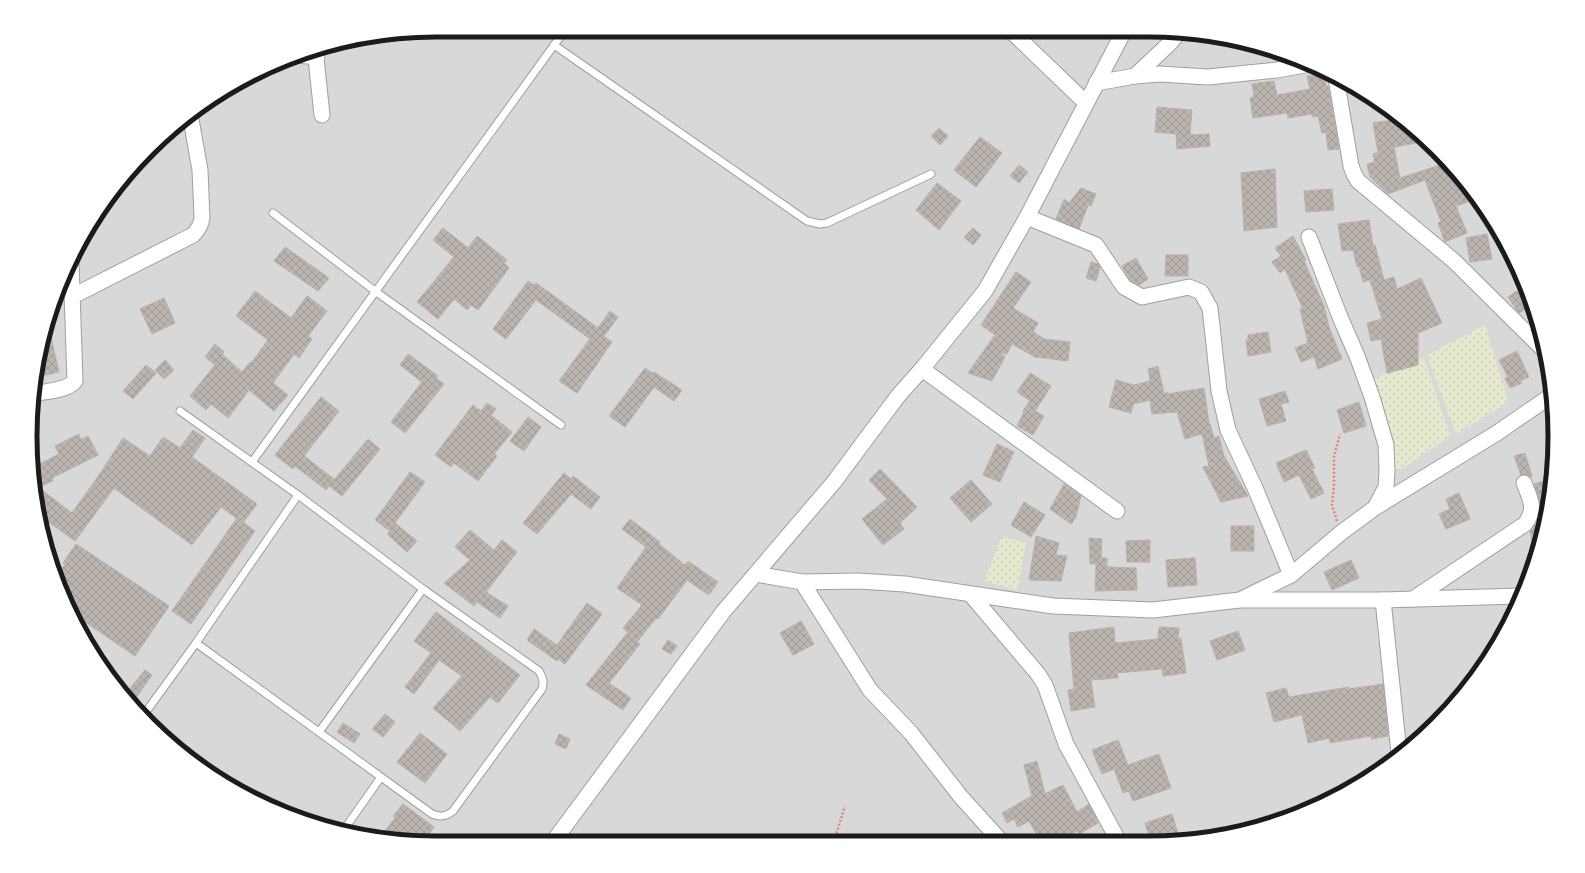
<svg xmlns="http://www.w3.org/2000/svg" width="1585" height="873" viewBox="0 0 1585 873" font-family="Roboto,sans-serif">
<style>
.residential{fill:#d9d8d8}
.farmland{fill:url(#farmland-dots)}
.building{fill:url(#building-cross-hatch);stroke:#bbb0a6}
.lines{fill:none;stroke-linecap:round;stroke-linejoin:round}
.lane-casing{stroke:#9f9f9f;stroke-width:9}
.street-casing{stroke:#9f9f9f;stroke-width:17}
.path{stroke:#e98275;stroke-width:2.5;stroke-dasharray:2 2;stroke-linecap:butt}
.lane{stroke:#fff;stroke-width:7}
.street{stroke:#fff;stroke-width:15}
.rim{fill:none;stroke:#1b1b1b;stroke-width:5}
</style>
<defs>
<pattern id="farmland-dots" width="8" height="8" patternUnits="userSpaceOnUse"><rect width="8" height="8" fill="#e7e9cf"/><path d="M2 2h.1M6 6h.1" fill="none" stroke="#c6c7b1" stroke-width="1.8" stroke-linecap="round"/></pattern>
<pattern id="building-cross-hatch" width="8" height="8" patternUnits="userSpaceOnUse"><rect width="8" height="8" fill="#bbb4af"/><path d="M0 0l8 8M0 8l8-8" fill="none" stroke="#a09a96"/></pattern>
</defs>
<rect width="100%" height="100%" fill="#ece8e2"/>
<polygon class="residential" points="437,30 1175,31 1254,44 1352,84 1416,131 1471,189 1513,257 1541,331 1554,410 1552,489 1533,567 1501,640 1454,705 1375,774 1304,812 1201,840 410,842 331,829 233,789 189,759 131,705 98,662 61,592 44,541 31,463 31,410 44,332 61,281 98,211 131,168 189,114 233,84 306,52 357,38"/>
<g class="farmland">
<polygon points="1485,325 1508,402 1456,434 1427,355"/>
<polygon points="1424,357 1450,436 1397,472 1369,381"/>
<polygon points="1002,536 1026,543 1017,590 984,581"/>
</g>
<g class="building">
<polygon points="1323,73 1326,86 1328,86 1339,149 1328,150 1326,132 1322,133 1318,116 1313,117 1312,114 1288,118 1287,113 1253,118 1250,98 1254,97 1252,84 1274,81 1277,95 1310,89 1307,76"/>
<polygon points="1157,107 1192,110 1190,135 1209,134 1210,146 1177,149 1176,134 1155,132"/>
<polygon points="1399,119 1420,135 1422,142 1394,147 1400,178 1446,163 1471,189 1477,199 1456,206 1467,233 1445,242 1438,223 1441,222 1425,180 1388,194 1370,177 1367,164 1375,162 1373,154 1378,153 1373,123"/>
<polygon points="939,128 948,136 940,145 931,136"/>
<polygon points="980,137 1002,153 976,187 954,170"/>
<polygon points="1019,165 1028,172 1019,183 1010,176"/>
<polygon points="1275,169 1277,227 1244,231 1241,173"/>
<polygon points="937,183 961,201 939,230 916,210"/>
<polygon points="1081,188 1096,194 1091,206 1088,205 1079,229 1056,219 1064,199 1069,203"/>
<polygon points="1332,189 1334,210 1306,212 1304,191"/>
<polygon points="1369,220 1373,246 1375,245 1384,280 1394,277 1397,289 1421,278 1442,323 1418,333 1418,365 1387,373 1381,339 1371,341 1367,323 1382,319 1370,280 1363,282 1359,266 1357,267 1353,250 1342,251 1338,224"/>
<polygon points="443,228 468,248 477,236 507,260 504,263 509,268 478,310 471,305 467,310 454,299 438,319 417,302 454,257 433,240"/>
<polygon points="973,228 981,235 973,245 964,237"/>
<polygon points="1487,234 1492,259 1470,262 1466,238"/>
<polygon points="1293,236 1306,260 1304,261 1324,306 1329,327 1342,359 1318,369 1314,357 1301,362 1295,348 1308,343 1300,309 1303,309 1285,269 1280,273 1272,262 1281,256 1275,248"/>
<polygon points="285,247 329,278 318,291 274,261"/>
<polygon points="1166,255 1188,255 1188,276 1165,276"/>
<polygon points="1136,258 1148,279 1139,285 1130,280 1122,266"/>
<polygon points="1091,262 1098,264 1100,267 1096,281 1086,278"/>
<polygon points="1016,272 1031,282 1013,308 1038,323 1033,332 1044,339 1070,342 1068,361 1035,357 1012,344 1007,354 999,353 1005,357 992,381 968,373 995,335 981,325"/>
<polygon points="528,281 534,285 536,283 598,328 610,311 618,317 604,336 612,342 577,393 559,381 590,339 536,300 506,339 493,329"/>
<polygon points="255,291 291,318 307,296 327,311 308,336 312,339 299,358 294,354 273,383 288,395 274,411 249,390 228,418 211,404 206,410 190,396 215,365 205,357 215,344 224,352 222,354 242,372 250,362 251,363 268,340 236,316"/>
<polygon points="1517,291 1527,308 1519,313 1508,297"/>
<polygon points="164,298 175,323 152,334 140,309"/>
<polygon points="1268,332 1271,352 1248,356 1246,340 1248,340 1248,335"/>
<polygon points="51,337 59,372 36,377 43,339"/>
<polygon points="1517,351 1529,377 1520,381 1522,383 1510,388 1505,378 1508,377 1499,360"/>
<polygon points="408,354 438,376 436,378 444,384 405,433 391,422 422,382 400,365"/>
<polygon points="165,360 174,370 164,379 155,370"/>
<polygon points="146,365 156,373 133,399 123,391"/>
<polygon points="1158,366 1164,393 1168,393 1168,394 1204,388 1209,424 1210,424 1214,438 1219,436 1224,456 1248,496 1221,502 1203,467 1209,466 1202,434 1185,439 1177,412 1152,414 1150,400 1133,404 1131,413 1109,407 1116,380 1134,385 1150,381 1148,369"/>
<polygon points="645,368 652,373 654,372 682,390 674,401 654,387 625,427 609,416"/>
<polygon points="1030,373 1051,386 1035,411 1044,416 1033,435 1017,426 1024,412 1023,411 1030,401 1017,392"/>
<polygon points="1285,391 1289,402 1281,404 1286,421 1267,426 1259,399"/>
<polygon points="321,397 339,411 304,456 334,479 326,490 295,466 293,469 275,455"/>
<polygon points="1359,402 1366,426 1344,433 1337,410"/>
<polygon points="487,403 496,409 491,415 512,432 494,454 497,456 478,481 454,463 451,467 435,455 473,405 481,411"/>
<polygon points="528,417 541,427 524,451 510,441"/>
<polygon points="193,430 205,438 192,457 257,504 243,523 221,507 192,545 114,488 75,541 39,515 32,468 59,454 55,446 79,434 81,440 88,436 98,455 52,478 53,481 38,487 72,513 97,478 123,438 150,456 163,437 180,448"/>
<polygon points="368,439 380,449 342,496 329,486"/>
<polygon points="997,444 1014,452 1000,482 983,475"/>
<polygon points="1306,450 1315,468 1312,469 1324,493 1311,499 1299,475 1284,482 1276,463"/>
<polygon points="1525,453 1532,476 1530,477 1526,474 1521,475 1514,456"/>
<polygon points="880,469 917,507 900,523 904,529 883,545 862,519 887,499 869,480"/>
<polygon points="410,472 425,482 395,523 417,541 407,552 387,534 390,531 375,520"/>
<polygon points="564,473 571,479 573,476 600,497 591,509 571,494 537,534 523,523"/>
<polygon points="1552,478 1552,489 1545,516 1534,484"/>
<polygon points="971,480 992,504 971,522 950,498"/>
<polygon points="1064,484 1081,496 1076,517 1071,524 1050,509"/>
<polygon points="1459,493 1470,519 1446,529 1439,514 1450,509 1446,499"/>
<polygon points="1024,502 1045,515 1031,537 1011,525"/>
<polygon points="237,518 255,531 191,624 172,611"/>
<polygon points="630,519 660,542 659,544 685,565 688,561 718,582 709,595 687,580 658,619 656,618 637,642 640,644 609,683 631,698 623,710 586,685 628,632 623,628 642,605 617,588 646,547 622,529"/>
<polygon points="1544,523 1540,539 1532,540 1530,531 1536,524"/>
<rect x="1231" y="526" width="23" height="25"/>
<polygon points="470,530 494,550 502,540 517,552 486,592 508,606 500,618 477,602 474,606 444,583 470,560 455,547"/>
<polygon points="1036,536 1059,543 1056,555 1067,556 1061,581 1029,580"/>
<polygon points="1089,538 1102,539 1101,558 1107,558 1107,567 1136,568 1137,590 1095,591 1096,564 1090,564"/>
<polygon points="1150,540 1150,562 1127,562 1126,541"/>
<polygon points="76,544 169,606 135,656 72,613 61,592 56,578 65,564 63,563"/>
<polygon points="1195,558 1197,585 1168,587 1166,560"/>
<polygon points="1351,560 1359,578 1332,590 1324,572"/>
<polygon points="587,603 602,614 565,664 558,659 557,661 527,640 534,629 557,645"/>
<polygon points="436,612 520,675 498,703 490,697 460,731 433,708 462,676 439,660 414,694 405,687 431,653 414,641"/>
<polygon points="801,621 814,644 793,655 780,633"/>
<polygon points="1114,627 1115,643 1158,639 1159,627 1179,628 1178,639 1181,638 1186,673 1163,676 1162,669 1117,673 1118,678 1091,680 1095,707 1071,711 1068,690 1074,689 1069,633"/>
<polygon points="1238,631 1245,650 1217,660 1210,641"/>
<polygon points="668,640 677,646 671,654 662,649"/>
<polygon points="145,670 152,675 131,705 124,696"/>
<polygon points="1383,684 1388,736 1371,739 1371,736 1330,743 1329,738 1308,743 1302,715 1274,722 1266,693 1286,688 1289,697 1349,687 1349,689"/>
<polygon points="385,714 395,722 383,737 372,729"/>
<polygon points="343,723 360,734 354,743 337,732"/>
<polygon points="420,733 447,754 425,783 397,762"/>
<polygon points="559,734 570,739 566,749 555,744"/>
<polygon points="1118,740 1128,765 1159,754 1171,788 1133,801 1129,791 1123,793 1114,769 1102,774 1092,750"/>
<polygon points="1037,761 1045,794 1063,785 1077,812 1089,804 1098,823 1079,834 1077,831 1063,840 1040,840 1029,821 1018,827 1014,819 1007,823 1002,813 1032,796 1024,765"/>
<polygon points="403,804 434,827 429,834 440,842 410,842 381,837 395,818 393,816"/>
<polygon points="1172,814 1179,837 1172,840 1150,840 1145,823"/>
</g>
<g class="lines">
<defs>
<g id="lane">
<polyline points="554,45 807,221 820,224 827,223 931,174"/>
<polyline points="273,213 375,291 561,425"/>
<path d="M180 411 298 495 423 589 539 671C543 678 544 682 542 689L453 811C445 817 440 817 432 814L381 777 343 831"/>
<polyline points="252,462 565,30"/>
<polyline points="196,643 381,777"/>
<polyline points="143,716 196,643 298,495"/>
<polyline points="319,732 423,589"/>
</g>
<g id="street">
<polyline points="1011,31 1086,103"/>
<polyline points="315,49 322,115"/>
<polyline points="298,55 317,57"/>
<polyline points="1135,76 1160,74 1208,77 1277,70 1305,65"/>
<polyline points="1336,78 1351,166 1354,174 1358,181 1454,261 1544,350"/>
<polyline points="1096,83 1135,76 1170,43 1179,32"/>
<polyline points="1027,217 1096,245 1124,287 1142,297 1189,287 1201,292 1210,308 1219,391 1228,430 1255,488 1280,548 1291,575"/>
<polyline points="1309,237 1340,317 1357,356 1372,397 1386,445 1387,471 1386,487 1376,506"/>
<path d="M73 296 193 235C198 230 201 225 202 218L200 170 190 114"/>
<polyline points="922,369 1117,511"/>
<path d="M34 394C45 391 67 391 75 381L71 262"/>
<polyline points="756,574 802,582 858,581 905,584 1053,606 1153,610 1240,600 1291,575 1342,532 1376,507 1497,433 1552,395"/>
<polyline points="802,582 870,690 911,733 961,797 1000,840"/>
<polyline points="971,595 1038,674 1045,685 1066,744 1118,840"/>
<path d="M1413 599 1525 524C1537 508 1530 499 1524 483"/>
<polyline points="1243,600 1383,600 1520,596"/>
<polyline points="1383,600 1399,753"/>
<polyline points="553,842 723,612 834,482 898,396 922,369 985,291 1027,217 1124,31"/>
</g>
</defs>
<use href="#lane" class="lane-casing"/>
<use href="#street" class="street-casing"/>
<g class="path">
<polyline points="1337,521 1332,505 1334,484 1334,457 1340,434"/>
<polyline points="834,841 845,806"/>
</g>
<use href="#lane" class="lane"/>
<use href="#street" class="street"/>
</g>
<path d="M0 0H1585V873H0ZM436 37H1149A399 399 0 0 1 1548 436V437A399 399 0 0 1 1149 836H436A399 399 0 0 1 37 437V436A399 399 0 0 1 436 37Z" fill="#fff" fill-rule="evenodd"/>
<path class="rim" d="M436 37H1149A399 399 0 0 1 1548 436V437A399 399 0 0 1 1149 836H436A399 399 0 0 1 37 437V436A399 399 0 0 1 436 37Z"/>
</svg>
